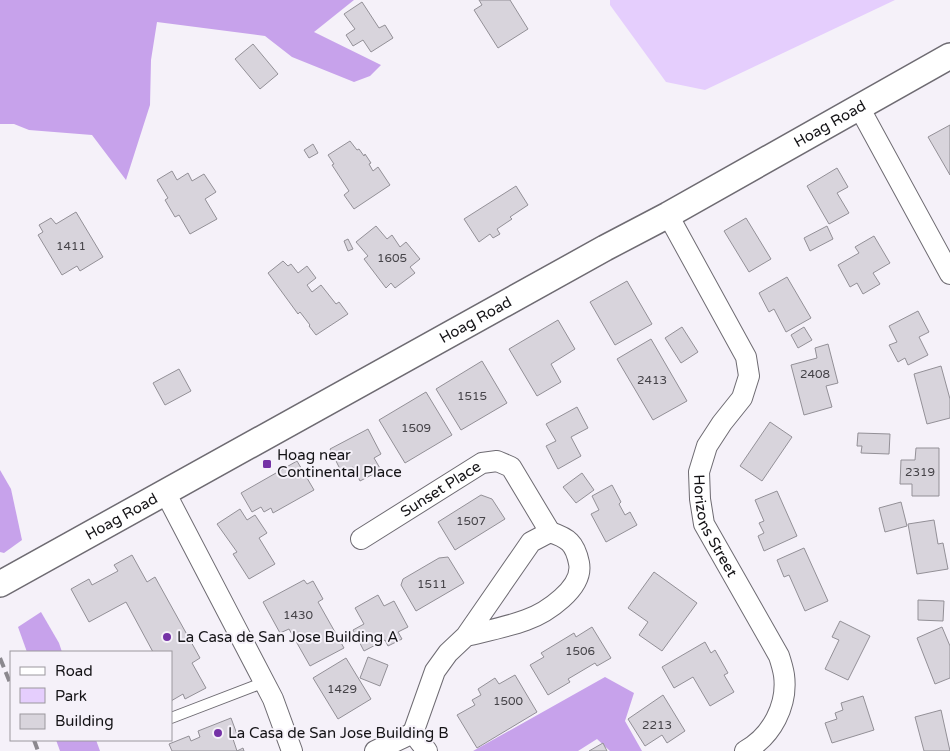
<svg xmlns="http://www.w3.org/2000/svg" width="950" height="751" viewBox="0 0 950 751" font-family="'Varela Round',sans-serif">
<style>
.green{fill:#e5cefd}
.forest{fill:#c7a2eb}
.building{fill:#d8d4dc;stroke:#939097}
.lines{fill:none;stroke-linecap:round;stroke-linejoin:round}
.service-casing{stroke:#6e6b72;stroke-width:12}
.minor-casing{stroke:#6e6b72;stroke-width:22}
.tertiary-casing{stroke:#6e6b72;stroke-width:28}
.service{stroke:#fff;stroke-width:10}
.minor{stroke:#fff;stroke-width:20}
.tertiary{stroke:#fff;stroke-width:25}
.rail{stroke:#8b888e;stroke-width:4;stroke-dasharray:10 5;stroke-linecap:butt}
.poi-dot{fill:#7532a6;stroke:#f5f1f9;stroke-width:2}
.labels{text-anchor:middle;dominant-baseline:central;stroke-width:4;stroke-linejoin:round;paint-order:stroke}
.number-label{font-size:12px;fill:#454348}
.street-label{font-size:15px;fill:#141316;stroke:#f5f1f9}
.poi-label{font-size:15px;fill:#141316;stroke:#f5f1f9;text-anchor:start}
</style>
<rect width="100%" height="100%" fill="#f5f1f9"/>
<polygon class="green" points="610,0 895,0 705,90 666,82 610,5"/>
<g class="forest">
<polygon points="0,0 354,0 314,32 381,65 370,76 354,82 292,57 265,36 157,22 151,60 150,105 126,180 92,135 29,130 14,124 0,124"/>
<polygon points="0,470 11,489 22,540 4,553 0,552"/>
<polygon points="41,612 59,643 62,652 27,652 18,627"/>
<polygon points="605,677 634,693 625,721 642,751 610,751 597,739 578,751 473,751"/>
<polygon points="56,740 96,740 100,751 60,751"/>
</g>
<g class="building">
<polygon points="479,0 510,0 528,29 498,48 474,10 482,5"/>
<polygon points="362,2 379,28 385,25 393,38 371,52 363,40 353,46 346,35 355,29 344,14"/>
<polygon points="253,44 278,74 260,89 235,59"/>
<polygon points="950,125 950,175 928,137"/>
<polygon points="350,141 357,150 359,149 364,156 365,154 371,163 369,164 373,171 378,167 390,185 354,209 344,195 349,191 332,165 334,164 328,155"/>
<polygon points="313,144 318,153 309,158 304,150"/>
<polygon points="837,168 848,187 837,193 849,213 829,224 807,186"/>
<polygon points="172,171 177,180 188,173 192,181 204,174 216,192 205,199 217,219 190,234 179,215 175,217 165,200 168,198 157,180"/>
<polygon points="516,186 528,205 510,217 512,219 497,229 500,234 493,238 490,234 479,242 464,219"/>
<polygon points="76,212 103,257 80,271 77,266 62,275 38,235 43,232 39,225 51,218 56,224"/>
<polygon points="746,218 771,259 749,272 724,231"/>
<polygon points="376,226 387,239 392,235 400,247 406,242 420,259 410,267 415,273 395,288 391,283 386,288 364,259 368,256 356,242"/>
<polygon points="827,226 833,239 810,251 804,238"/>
<polygon points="874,236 890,263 873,273 880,284 863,294 857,283 850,287 838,265 859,253 855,247"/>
<polygon points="348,239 353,249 348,251 344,241"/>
<polygon points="283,261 288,266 291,264 298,273 307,266 316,278 307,285 312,292 321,285 336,304 339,302 348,314 316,335 309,326 310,325 300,312 298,314 268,273"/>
<polygon points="787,277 811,318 786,332 774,309 769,312 759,293"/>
<polygon points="627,281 652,324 615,345 590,302"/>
<polygon points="918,311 929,332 919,337 928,355 908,365 905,358 898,362 889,345 897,342 889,326"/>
<polygon points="558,320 575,349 551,364 561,382 537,396 509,349"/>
<polygon points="682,327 698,352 681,363 665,338"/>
<polygon points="804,327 812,340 798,348 791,335"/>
<polygon points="651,339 687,401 653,420 617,359"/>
<polygon points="828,344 838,383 826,386 832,407 804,415 791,365 817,358 815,348"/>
<polygon points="482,361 507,403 461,430 436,389"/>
<polygon points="941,366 950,399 950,418 927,424 914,374"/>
<polygon points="179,369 191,391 165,405 153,383"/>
<polygon points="426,392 452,435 405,463 379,420"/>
<polygon points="577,407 588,428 571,437 581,456 558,469 546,446 556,441 546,424"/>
<polygon points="770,422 792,437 762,481 740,466"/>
<polygon points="368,429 381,454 374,458 381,470 360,481 353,467 342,473 330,449"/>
<polygon points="858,433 890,434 889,454 861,453 862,446 857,446"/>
<polygon points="916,448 939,448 939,496 912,496 912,484 900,484 901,460 915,460"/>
<polygon points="297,461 314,490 273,513 271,508 264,512 261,507 252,512 241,493"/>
<polygon points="582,473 594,490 576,503 563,487"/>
<polygon points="612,485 621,502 619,504 625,515 630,512 637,525 606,542 591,514 599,510 592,496"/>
<polygon points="777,491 797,536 764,551 758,536 764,533 759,523 764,521 755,500"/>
<polygon points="481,495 492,499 505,519 455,550 438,522"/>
<polygon points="901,502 907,526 885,532 879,508"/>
<polygon points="240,509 247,520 255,515 267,533 259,538 275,564 249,579 233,554 237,552 217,524"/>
<polygon points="934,520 938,544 943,543 948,569 917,574 908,524"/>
<polygon points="804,548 828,601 805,611 789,575 784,577 777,560"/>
<polygon points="132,555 147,582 155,577 200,658 192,663 206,688 185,699 183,694 171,701 171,652 153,652 126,602 89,622 71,589 89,579 92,585 118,571 114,565"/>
<polygon points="448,557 464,583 416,611 401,585 403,579 439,558"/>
<polygon points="654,572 697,603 662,651 639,635 648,622 628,608"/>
<polygon points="304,580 307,584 313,581 323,599 318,602 344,648 310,666 289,629 280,633 263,602"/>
<polygon points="378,595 384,606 394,601 408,627 398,632 402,639 388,646 385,640 364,651 353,630 364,624 355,608"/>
<polygon points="918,600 944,601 943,621 918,620"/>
<polygon points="840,621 870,636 848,680 825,669 839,640 832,637"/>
<polygon points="592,627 611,658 597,666 595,663 568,679 570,682 548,695 530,665 544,657 541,653 574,633 576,637"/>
<polygon points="942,627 950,646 950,678 935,684 917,638"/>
<polygon points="705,642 711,653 715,650 728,673 724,675 734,692 710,706 693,677 674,688 662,667"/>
<polygon points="368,657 388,665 380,686 360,678"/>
<polygon points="346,658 371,699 338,719 313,678"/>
<polygon points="515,675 537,712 477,748 457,715 475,705 472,700 481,695 478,689 495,678 499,684"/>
<polygon points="663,695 685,731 667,743 662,735 645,746 628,719"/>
<polygon points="863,696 874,730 832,743 825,723 837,719 835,713 843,710 841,703"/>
<polygon points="941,710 950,751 924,751 915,717"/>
<polygon points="231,718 238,737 233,739 237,751 243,748 244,751 172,751 169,744 189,736 191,741 200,737 198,731"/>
<polygon points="603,743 607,751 589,751"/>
</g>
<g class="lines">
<defs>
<polyline id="service" points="171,718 265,682"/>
<g id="minor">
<polyline points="859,107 950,274"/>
<path id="s1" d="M668 215 746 357 749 376 742 398 722 423 707 446 699 472 700 499 704 524 779 656C781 662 783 669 784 675 788 705 772 736 745 751"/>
<polyline points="165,492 273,699 292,751"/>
<path id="s2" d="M361 539 482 463 497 461 511 467 550 532"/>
<path d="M413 733 435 671 448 653 466 636 531 542 550 532C568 538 575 543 579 563 584 588 546 613 526 620 507 627 486 631 466 636"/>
<polyline points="375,751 413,733 427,751"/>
</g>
<g id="tertiary">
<path id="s3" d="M0 584 605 248 668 215 950 56"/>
</g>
</defs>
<use href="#service" class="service-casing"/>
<use href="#minor" class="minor-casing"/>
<use href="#tertiary" class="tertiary-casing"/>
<use href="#service" class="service"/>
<use href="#minor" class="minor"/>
<use href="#tertiary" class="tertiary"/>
<g class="rail">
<polyline points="0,658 11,685"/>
<polyline points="34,740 38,751"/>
</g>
</g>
<g class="poi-dot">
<rect x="262" y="459" width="10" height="10" rx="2.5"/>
<circle cx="167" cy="637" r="5"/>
<circle cx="218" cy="733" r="5"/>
</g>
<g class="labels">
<g class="number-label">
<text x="71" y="246">1411</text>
<text x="392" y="258">1605</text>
<text x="815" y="374">2408</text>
<text x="652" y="380">2413</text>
<text x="472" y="396">1515</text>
<text x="416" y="428">1509</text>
<text x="920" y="472">2319</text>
<text x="471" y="521">1507</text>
<text x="432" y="584">1511</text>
<text x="298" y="615">1430</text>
<text x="580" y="651">1506</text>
<text x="342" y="689">1429</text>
<text x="508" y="701">1500</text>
<text x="657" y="725">2213</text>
</g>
<g class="street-label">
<text stroke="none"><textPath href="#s3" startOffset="949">Hoag Road</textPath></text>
<text stroke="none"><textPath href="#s3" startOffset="544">Hoag Road</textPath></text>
<text stroke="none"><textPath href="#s2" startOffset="94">Sunset Place</textPath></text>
<text stroke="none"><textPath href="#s3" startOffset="139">Hoag Road</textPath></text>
<text stroke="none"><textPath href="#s1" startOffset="348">Horizons Street</textPath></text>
</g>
<g class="poi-label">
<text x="277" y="455">Hoag near<tspan x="277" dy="17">Continental Place</tspan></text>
<text x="177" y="637">La Casa de San Jose Building A</text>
<text x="228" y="733">La Casa de San Jose Building B</text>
</g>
</g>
<rect x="10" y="651" width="162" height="90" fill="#f5f1f9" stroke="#9b989e"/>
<rect x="20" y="667" width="25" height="8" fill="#ffffff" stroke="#9b989e"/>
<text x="55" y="676" font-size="15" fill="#141316">Road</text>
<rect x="20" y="688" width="25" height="15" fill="#e5cefd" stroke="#9b989e"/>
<text x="55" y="701" font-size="15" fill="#141316">Park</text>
<rect x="20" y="714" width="25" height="15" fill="#d8d4dc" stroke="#9b989e"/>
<text x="55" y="726" font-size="15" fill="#141316">Building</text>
</svg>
